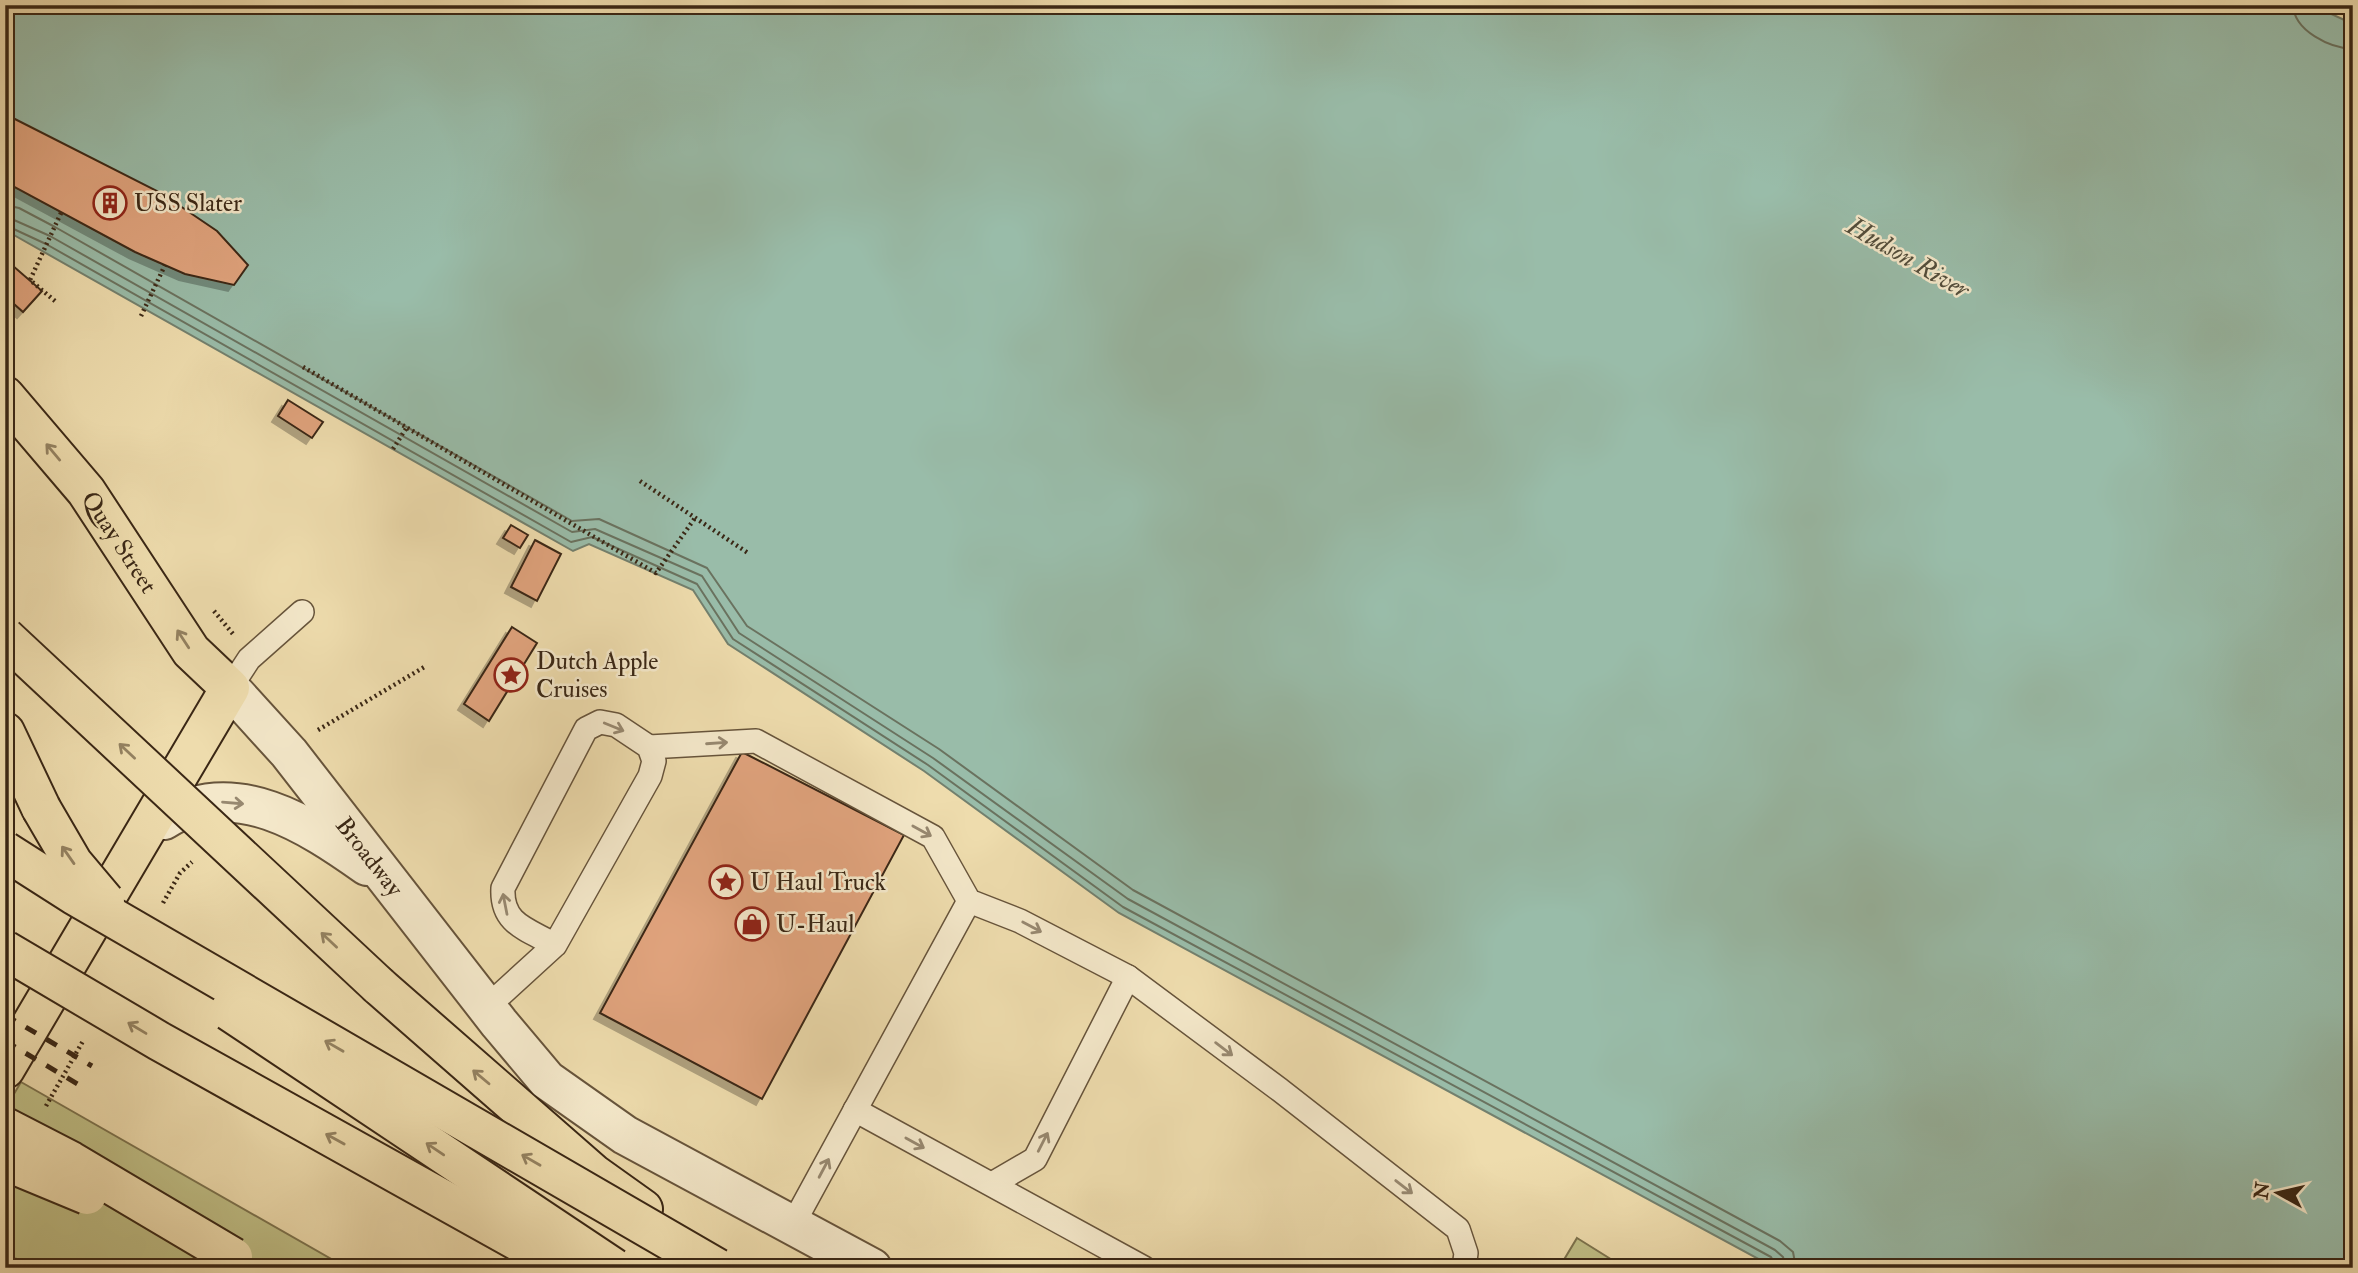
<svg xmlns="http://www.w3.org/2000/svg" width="2358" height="1273" viewBox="0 0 2358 1273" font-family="'IM FELL Double Pica',serif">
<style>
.green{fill:#bfbe85;stroke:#7c724d;stroke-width:2}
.water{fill:#99bca9;stroke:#73806e;stroke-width:2}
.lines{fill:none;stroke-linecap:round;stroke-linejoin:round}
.shore{stroke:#6a725f;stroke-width:2}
.building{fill:#e0a37d;stroke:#3a2715;stroke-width:2;filter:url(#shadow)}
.service-casing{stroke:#67543b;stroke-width:26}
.tertiary-casing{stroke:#67543b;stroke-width:42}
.primary-casing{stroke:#3a2715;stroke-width:42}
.motorway-casing{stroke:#3a2715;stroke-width:42}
.path{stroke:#3a2715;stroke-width:4.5;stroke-dasharray:2 3.5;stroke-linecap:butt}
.service{stroke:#f4e8ca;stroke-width:23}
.tertiary{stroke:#f4e8ca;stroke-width:38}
.primary{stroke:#eedcad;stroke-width:38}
.motorway{stroke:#eedcad;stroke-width:38}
.rail{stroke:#3a2715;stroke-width:5;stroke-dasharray:12 12;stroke-linecap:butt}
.motorway-bridge-casing{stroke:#3a2715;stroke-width:42;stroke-linecap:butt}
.motorway-bridge{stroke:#eedcad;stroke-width:38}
.oneway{stroke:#948261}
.oneway2{stroke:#978870}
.labels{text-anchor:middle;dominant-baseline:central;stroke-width:5;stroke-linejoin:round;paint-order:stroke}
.poi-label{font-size:24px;fill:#3a2715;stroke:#f4e8ca;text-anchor:start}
.street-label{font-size:24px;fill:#3a2715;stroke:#f4e8ca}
.water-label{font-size:26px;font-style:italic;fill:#524c3a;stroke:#f4e8ca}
</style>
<defs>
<filter id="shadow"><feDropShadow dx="-6" dy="6" stdDeviation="0" flood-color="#0004"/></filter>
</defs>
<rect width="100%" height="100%" fill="#eedcad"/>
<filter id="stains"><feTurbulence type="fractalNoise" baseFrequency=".00286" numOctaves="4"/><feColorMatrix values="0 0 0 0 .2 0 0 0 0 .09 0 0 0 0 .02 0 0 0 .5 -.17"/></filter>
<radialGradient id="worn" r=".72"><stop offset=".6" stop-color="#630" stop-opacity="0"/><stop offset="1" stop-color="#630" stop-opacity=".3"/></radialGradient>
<g class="green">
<polygon points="21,1082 347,1268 5,1268 5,1109"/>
<polygon points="1577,1238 1625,1268 1559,1268"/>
</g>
<polygon class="water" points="5,5 2312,5 2353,24 2353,1268 1775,1268 1119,913 924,771 728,644 693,590 589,544 573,551 5,230"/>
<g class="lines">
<g class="shore">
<path d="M2293 5C2294 31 2330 48 2353 49"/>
<polyline points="5,205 19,208 55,227 572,521 599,519 707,568 747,626 939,749 1133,890 1780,1241 1793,1252 1796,1268"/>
<polyline points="5,216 50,236 572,532 595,529 702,576 739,633 933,758 1128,899 1775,1250 1783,1257 1786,1268"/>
<polyline points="5,225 46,244 571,542 592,537 697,584 733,639 928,765 1123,907 1771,1257 1777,1268"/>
</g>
</g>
<g class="building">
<polygon points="5,114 161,193 217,231 248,265 234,285 185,274 135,252 5,182"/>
<polygon points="5,259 42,291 23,312 5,296"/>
<polygon points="288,400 323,422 312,438 278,416"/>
<polygon points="511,525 528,535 520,548 503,538"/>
<polygon points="535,540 561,554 537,601 511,587"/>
<polygon points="512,627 537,643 489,721 464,704"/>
<polygon points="742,752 904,835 762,1099 600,1013"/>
</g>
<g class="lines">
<defs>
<g id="service">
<polyline points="230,688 249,659 302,612"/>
<polyline points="649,747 756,741 933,837 969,901 1020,921 1128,977 1280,1090 1458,1229 1466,1253 1464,1268"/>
<path d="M487 1007 555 945 650 776 654 761 649 747 616 725 600 722 586 729 503 888C501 924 527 929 555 945"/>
<polyline points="855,1110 1144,1268"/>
<polyline points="992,1184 1035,1159 1128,977"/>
<polyline points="792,1226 969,901"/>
</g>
<g id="tertiary">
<path id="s1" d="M230 688 289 753 499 1023 547 1080 625 1135 872 1268"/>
<path d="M164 820C234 775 309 825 367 866"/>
</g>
<g id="primary">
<path id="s2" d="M5 396 86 491 191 651 230 688 5 1069"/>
</g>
<g id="motorway">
<polyline points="5,732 41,808"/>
<polyline points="379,986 594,1174 643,1209"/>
</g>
</defs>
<use href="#service" class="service-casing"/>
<use href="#tertiary" class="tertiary-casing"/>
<use href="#primary" class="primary-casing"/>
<use href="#motorway" class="motorway-casing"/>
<g class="path">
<polyline points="55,301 30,280 61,213"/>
<polyline points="141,316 165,265"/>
<polyline points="5,350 12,358"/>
<polyline points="303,367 656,573 695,518"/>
<polyline points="393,449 407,427"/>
<polyline points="640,481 748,553"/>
<polyline points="214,611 233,634"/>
<polyline points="318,730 426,666"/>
<polyline points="163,903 180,873 192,862"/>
<polyline points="46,1106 83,1041"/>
<polyline points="5,1246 14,1259 29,1268"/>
<polyline points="11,1268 14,1259"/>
</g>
<use href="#service" class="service"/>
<use href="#tertiary" class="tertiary"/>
<use href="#primary" class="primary"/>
<use href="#motorway" class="motorway"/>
<g class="rail">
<polyline points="5,1015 92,1066"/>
<polyline points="5,1041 81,1086"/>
</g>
<defs>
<g id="motorway-bridge">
<polyline points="5,637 379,986"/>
<polyline points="41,808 73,863 105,901"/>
<polyline points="5,851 74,895 717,1268"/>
<polyline points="5,950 159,1041 566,1268"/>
<polyline points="229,1011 614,1268"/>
<polyline points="5,1127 71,1161 233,1257"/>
<polyline points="5,1161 87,1195"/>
</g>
</defs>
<use href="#motorway-bridge" class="motorway-bridge-casing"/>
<use href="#motorway-bridge" class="motorway-bridge"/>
</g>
<defs><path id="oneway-shaft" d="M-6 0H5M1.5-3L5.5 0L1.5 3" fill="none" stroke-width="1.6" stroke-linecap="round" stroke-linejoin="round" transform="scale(1.75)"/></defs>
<g class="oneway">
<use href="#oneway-shaft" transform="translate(53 452) rotate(-130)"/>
<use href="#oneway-shaft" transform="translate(183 639) rotate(-123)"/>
<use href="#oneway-shaft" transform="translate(127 751) rotate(-137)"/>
<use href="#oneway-shaft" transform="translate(68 855) rotate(-125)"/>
<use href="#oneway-shaft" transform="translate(329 940) rotate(-137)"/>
<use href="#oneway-shaft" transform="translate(137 1028) rotate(-149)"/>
<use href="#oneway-shaft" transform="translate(334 1046) rotate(-150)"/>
<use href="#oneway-shaft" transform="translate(481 1077) rotate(-140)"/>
<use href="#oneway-shaft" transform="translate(335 1139) rotate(-151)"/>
<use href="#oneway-shaft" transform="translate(435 1149) rotate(-146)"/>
<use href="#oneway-shaft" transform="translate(531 1160) rotate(-150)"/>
</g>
<g class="oneway2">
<use href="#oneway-shaft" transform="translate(614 727) rotate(22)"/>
<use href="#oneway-shaft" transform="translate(717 743) rotate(-4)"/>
<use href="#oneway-shaft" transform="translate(233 803) rotate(5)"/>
<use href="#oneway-shaft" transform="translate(922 831) rotate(29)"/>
<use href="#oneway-shaft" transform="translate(505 904) rotate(-101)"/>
<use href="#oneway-shaft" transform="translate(1032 927) rotate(28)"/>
<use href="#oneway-shaft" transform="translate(1224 1049) rotate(37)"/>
<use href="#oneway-shaft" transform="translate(1043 1142) rotate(-63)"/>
<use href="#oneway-shaft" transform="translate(915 1143) rotate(29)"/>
<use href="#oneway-shaft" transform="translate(824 1168) rotate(-62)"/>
<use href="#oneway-shaft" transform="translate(1404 1187) rotate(38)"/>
</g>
<defs>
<symbol id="building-ring" viewBox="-11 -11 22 22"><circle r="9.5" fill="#f4e8ca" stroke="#8f2418" stroke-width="1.5"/><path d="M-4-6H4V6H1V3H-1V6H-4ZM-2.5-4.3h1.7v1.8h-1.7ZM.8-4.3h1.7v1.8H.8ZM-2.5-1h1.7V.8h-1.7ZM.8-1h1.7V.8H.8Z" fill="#8f2418"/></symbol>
<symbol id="sight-ring" viewBox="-11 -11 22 22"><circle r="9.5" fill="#f4e8ca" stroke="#8f2418" stroke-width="1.5"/><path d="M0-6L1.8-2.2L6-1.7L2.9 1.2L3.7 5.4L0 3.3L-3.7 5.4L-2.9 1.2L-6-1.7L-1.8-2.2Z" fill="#8f2418"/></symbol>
<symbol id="shop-ring" viewBox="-11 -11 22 22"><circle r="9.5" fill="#f4e8ca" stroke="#8f2418" stroke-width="1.5"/><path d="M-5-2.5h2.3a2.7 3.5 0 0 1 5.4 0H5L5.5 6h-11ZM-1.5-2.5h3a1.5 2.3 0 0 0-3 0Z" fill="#8f2418"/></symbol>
</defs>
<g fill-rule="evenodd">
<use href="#building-ring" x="91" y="184" width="38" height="38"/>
<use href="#sight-ring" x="492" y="656" width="38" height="38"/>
<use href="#sight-ring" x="707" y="863" width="38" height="38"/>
<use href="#shop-ring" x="733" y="905" width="38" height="38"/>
</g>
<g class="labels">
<g class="poi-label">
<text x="134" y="203">USS Slater</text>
<text x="536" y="661">Dutch Apple<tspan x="536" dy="28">Cruises</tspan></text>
<text x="750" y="882">U Haul Truck</text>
<text x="776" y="924">U-Haul</text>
</g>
<g class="street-label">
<text stroke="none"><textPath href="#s2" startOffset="186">Quay Street</textPath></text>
<text stroke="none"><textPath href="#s1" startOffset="219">Broadway</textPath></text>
</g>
<g class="water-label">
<text transform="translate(1908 258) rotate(30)">Hudson River</text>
</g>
</g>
<rect width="2358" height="1273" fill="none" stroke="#eedcad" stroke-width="28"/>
<rect x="7" y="7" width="2344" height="1259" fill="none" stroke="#3a2715" stroke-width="3.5"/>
<rect x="14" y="14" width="2330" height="1245" fill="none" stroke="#3a2715" stroke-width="2"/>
<g transform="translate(2278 1193) rotate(278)" stroke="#f4e8ca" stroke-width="5" paint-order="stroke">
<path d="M0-5L12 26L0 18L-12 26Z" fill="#3a2715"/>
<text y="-10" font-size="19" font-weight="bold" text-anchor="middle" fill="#3a2715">N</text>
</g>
<rect width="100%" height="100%" filter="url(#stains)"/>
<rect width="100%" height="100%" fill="url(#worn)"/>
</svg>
